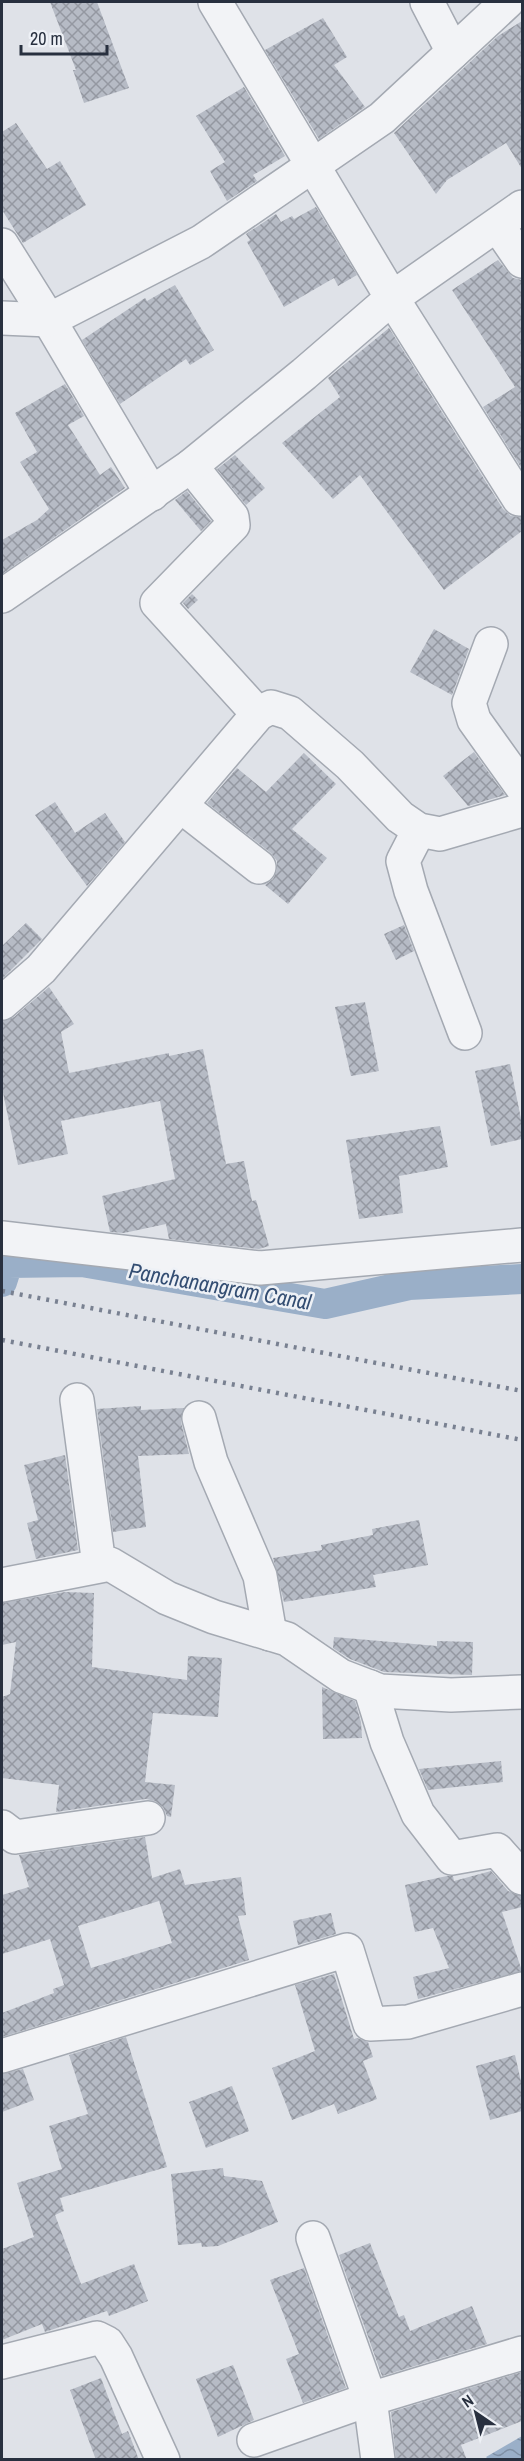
<svg xmlns="http://www.w3.org/2000/svg" width="524" height="2461" viewBox="0 0 524 2461" font-family="'Archivo Narrow',sans-serif">
<style>
.water{fill:url(#water-waves)}
.lines{fill:none;stroke-linecap:round;stroke-linejoin:round}
.canal{stroke:#9aafc8;stroke-width:30}
.building{fill:url(#building-cross-hatch);fill-rule:evenodd}
.minor-casing{stroke:#a4a9b2;stroke-width:36}
.minor{stroke:#f2f3f6;stroke-width:33}
.rail{stroke:#798191;stroke-width:4.5;stroke-dasharray:3 6;stroke-linecap:butt}
.labels{text-anchor:middle;dominant-baseline:central;stroke-width:5;stroke-linejoin:round;paint-order:stroke}
.water-label{font-size:22px;font-style:italic;fill:#334d72;stroke:#eef1f6}
</style>
<defs>
<pattern id="water-waves" width="16" height="10" patternUnits="userSpaceOnUse" patternTransform="scale(1.5)"><rect width="16" height="10" fill="#9aafc8"/><path d="M0 5q4-4 8 0t8 0" fill="none" stroke="#7e8fa4"/></pattern>
<pattern id="building-cross-hatch" width="8" height="8" patternUnits="userSpaceOnUse" patternTransform="scale(1.5)"><rect width="8" height="8" fill="#b6bbc5"/><path d="M0 0l8 8M0 8l8-8" fill="none" stroke="#9498a1"/></pattern>
</defs>
<rect width="100%" height="100%" fill="#dfe2e8"/>
<polygon class="water" points="522,2436 522,2459 488,2459 486,2457"/>
<g class="lines">
<polyline class="canal" points="2,1282 8,1263 82,1262 325,1304 409,1285 522,1279"/>
</g>
<g class="building">
<polygon points="50,2 97,2 129,88 84,103 73,70 76,70"/>
<polygon points="323,18 347,57 334,65 365,107 319,139 265,50"/>
<polygon points="522,21 522,169 506,143 447,180 436,194 394,133 498,36"/>
<polygon points="244,87 285,156 253,175 257,181 227,201 210,171 225,162 196,116"/>
<polygon points="16,123 47,169 60,161 86,205 23,243 2,210 2,132"/>
<polygon points="316,207 357,275 338,286 334,278 284,307 247,242 250,240 246,234 276,214 281,222 292,216 294,219"/>
<polygon points="498,260 513,278 522,280 522,469 483,407 515,387 452,290"/>
<polygon points="175,285 214,350 190,365 186,359 120,404 82,340 145,298 147,301"/>
<polygon points="389,328 503,509 511,516 522,517 522,531 444,590 360,475 333,499 282,443 340,397 328,378"/>
<polygon points="65,384 84,416 68,425 100,475 111,467 125,488 2,574 2,540 37,520 49,509 20,462 37,452 15,413"/>
<polygon points="235,455 265,488 246,505 217,469"/>
<polygon points="187,491 211,521 201,531 175,500"/>
<polygon points="192,594 198,600 188,609 183,603"/>
<polygon points="434,629 469,649 452,695 410,672"/>
<polygon points="474,752 505,795 468,806 443,776"/>
<polygon points="304,753 336,784 292,829 327,858 288,904 265,885 273,879 277,870 277,861 271,853 207,803 237,768 266,792"/>
<polygon points="55,802 75,833 105,813 125,842 87,886 35,815"/>
<polygon points="26,923 42,939 2,979 2,946"/>
<polygon points="404,925 414,951 396,960 384,934"/>
<polygon points="49,987 74,1024 61,1032 69,1073 169,1053 169,1056 203,1049 226,1164 244,1161 252,1201 256,1200 269,1246 259,1249 169,1239 166,1224 124,1233 110,1232 102,1196 175,1179 160,1101 61,1121 68,1154 18,1165 2,1088 2,1021 14,1017"/>
<polygon points="365,1002 379,1071 351,1076 335,1007"/>
<polygon points="510,1064 522,1124 522,1139 491,1146 475,1071"/>
<polygon points="440,1126 448,1167 399,1176 403,1213 359,1219 346,1140"/>
<polygon points="141,1406 141,1410 184,1408 181,1422 189,1454 138,1456 146,1527 113,1532 97,1409"/>
<polygon points="65,1455 78,1550 36,1559 27,1523 38,1520 24,1465"/>
<polygon points="419,1520 428,1565 373,1575 376,1587 284,1602 273,1558 322,1550 321,1545 373,1535 372,1529"/>
<polygon points="65,1592 94,1593 92,1667 187,1680 188,1656 222,1658 218,1717 153,1713 145,1782 175,1785 171,1817 167,1816 163,1807 155,1801 146,1799 56,1812 59,1785 2,1778 2,1697 10,1694 16,1642 2,1645 2,1603"/>
<polygon points="334,1637 437,1646 437,1641 473,1642 472,1675 384,1672 350,1659 333,1648"/>
<polygon points="322,1687 355,1701 361,1722 362,1738 323,1739"/>
<polygon points="501,1761 503,1782 428,1790 419,1769"/>
<path d="M145 1837 152 1878 180 1869 185 1885 241 1877 246 1915 238 1916 249 1960 2 2037V2013L54 1993 53 1989 64 1985 50 1939 2 1954V1895L29 1887 19 1855ZM159 1901 172 1943 91 1968 78 1926Z"/>
<polygon points="491,1871 508,1891 522,1896 522,1907 502,1912 522,1971 418,1999 413,1977 449,1968 433,1928 415,1932 405,1885 447,1876 453,1876 454,1881"/>
<polygon points="331,1913 336,1934 298,1945 293,1921"/>
<polygon points="334,1974 354,2039 357,2038 368,2042 373,2057 363,2061 377,2099 338,2114 334,2104 292,2120 272,2068 315,2051 295,1985"/>
<polygon points="126,2037 167,2167 60,2198 64,2211 55,2215 81,2284 134,2264 148,2301 109,2316 107,2311 45,2332 42,2324 2,2340 2,2249 34,2237 17,2183 62,2169 49,2126 88,2114 69,2055"/>
<polygon points="515,2055 522,2086 522,2111 490,2120 476,2066"/>
<polygon points="23,2069 34,2100 2,2112 2,2074"/>
<polygon points="232,2086 249,2131 206,2148 189,2102"/>
<polygon points="223,2168 224,2176 262,2181 278,2222 218,2246 202,2247 201,2243 178,2245 171,2174"/>
<polygon points="370,2243 399,2317 404,2315 410,2331 472,2306 487,2344 382,2376 339,2255"/>
<polygon points="304,2268 346,2388 303,2403 286,2359 299,2354 270,2280"/>
<polygon points="233,2365 254,2420 218,2437 196,2379"/>
<polygon points="522,2372 522,2421 461,2445 467,2460 396,2460 391,2412"/>
<polygon points="101,2378 122,2434 128,2431 139,2460 96,2460 70,2390"/>
</g>
<g class="lines">
<defs>
<g id="minor">
<polyline points="427,2 453,52"/>
<polyline points="498,226 522,261"/>
<polyline points="2,245 49,320 152,494"/>
<polyline points="2,318 49,320 201,242 382,118 507,2"/>
<polyline points="191,466 232,517 233,525 157,603 258,714"/>
<polyline points="519,499 392,298 522,207"/>
<polyline points="2,596 191,466 304,374 392,298 215,2"/>
<polyline points="491,644 469,703 474,720 522,787"/>
<polyline points="181,806 259,867"/>
<polyline points="419,830 403,861 411,891 465,1033"/>
<polyline points="2,1003 41,969 258,714 271,707 290,713 350,765 400,817 419,830 440,834 522,810"/>
<polyline points="2,1238 260,1268 522,1245"/>
<polyline points="77,1400 99,1565"/>
<polyline points="199,1418 211,1462 260,1576 270,1634"/>
<polyline points="2,1585 110,1564 167,1598 214,1617 287,1639 341,1676 380,1691 451,1695 522,1692"/>
<polyline points="370,1687 387,1742 418,1814 452,1858 497,1850 522,1878"/>
<polyline points="2,1827 15,1837 148,1818"/>
<polyline points="2,2056 347,1950 370,2024 408,2022 522,1989"/>
<polyline points="313,2238 370,2399 378,2460"/>
<polyline points="2,2362 97,2338 107,2343 116,2357 163,2460"/>
<polyline points="254,2440 370,2399 522,2353"/>
</g>
</defs>
<use href="#minor" class="minor-casing"/>
<use href="#minor" class="minor"/>
<g class="rail">
<polyline points="2,1291 522,1391"/>
<polyline points="2,1340 522,1440"/>
</g>
</g>
<g class="labels">
<g class="water-label">
<text transform="translate(220 1286) rotate(10)">Panchanangram Canal</text>
</g>
</g>
<rect width="524" height="2461" fill="none" stroke="#28303f" stroke-width="6"/>
<g transform="translate(476 2413) rotate(325)" stroke="#eef1f6" stroke-width="4.5" paint-order="stroke">
<path d="M0-4.5L10 22L0 15L-10 22Z" fill="#28303f"/>
<text y="-9" font-size="16" font-weight="bold" text-anchor="middle" fill="#28303f">N</text>
</g>
<path d="M21 45v9h86v-9" fill="none" stroke="#28303f" stroke-width="3"/>
<text x="30" y="45" font-size="18" fill="#28303f" stroke="#eef1f6" stroke-width="4.5" paint-order="stroke">20 m</text>
</svg>
